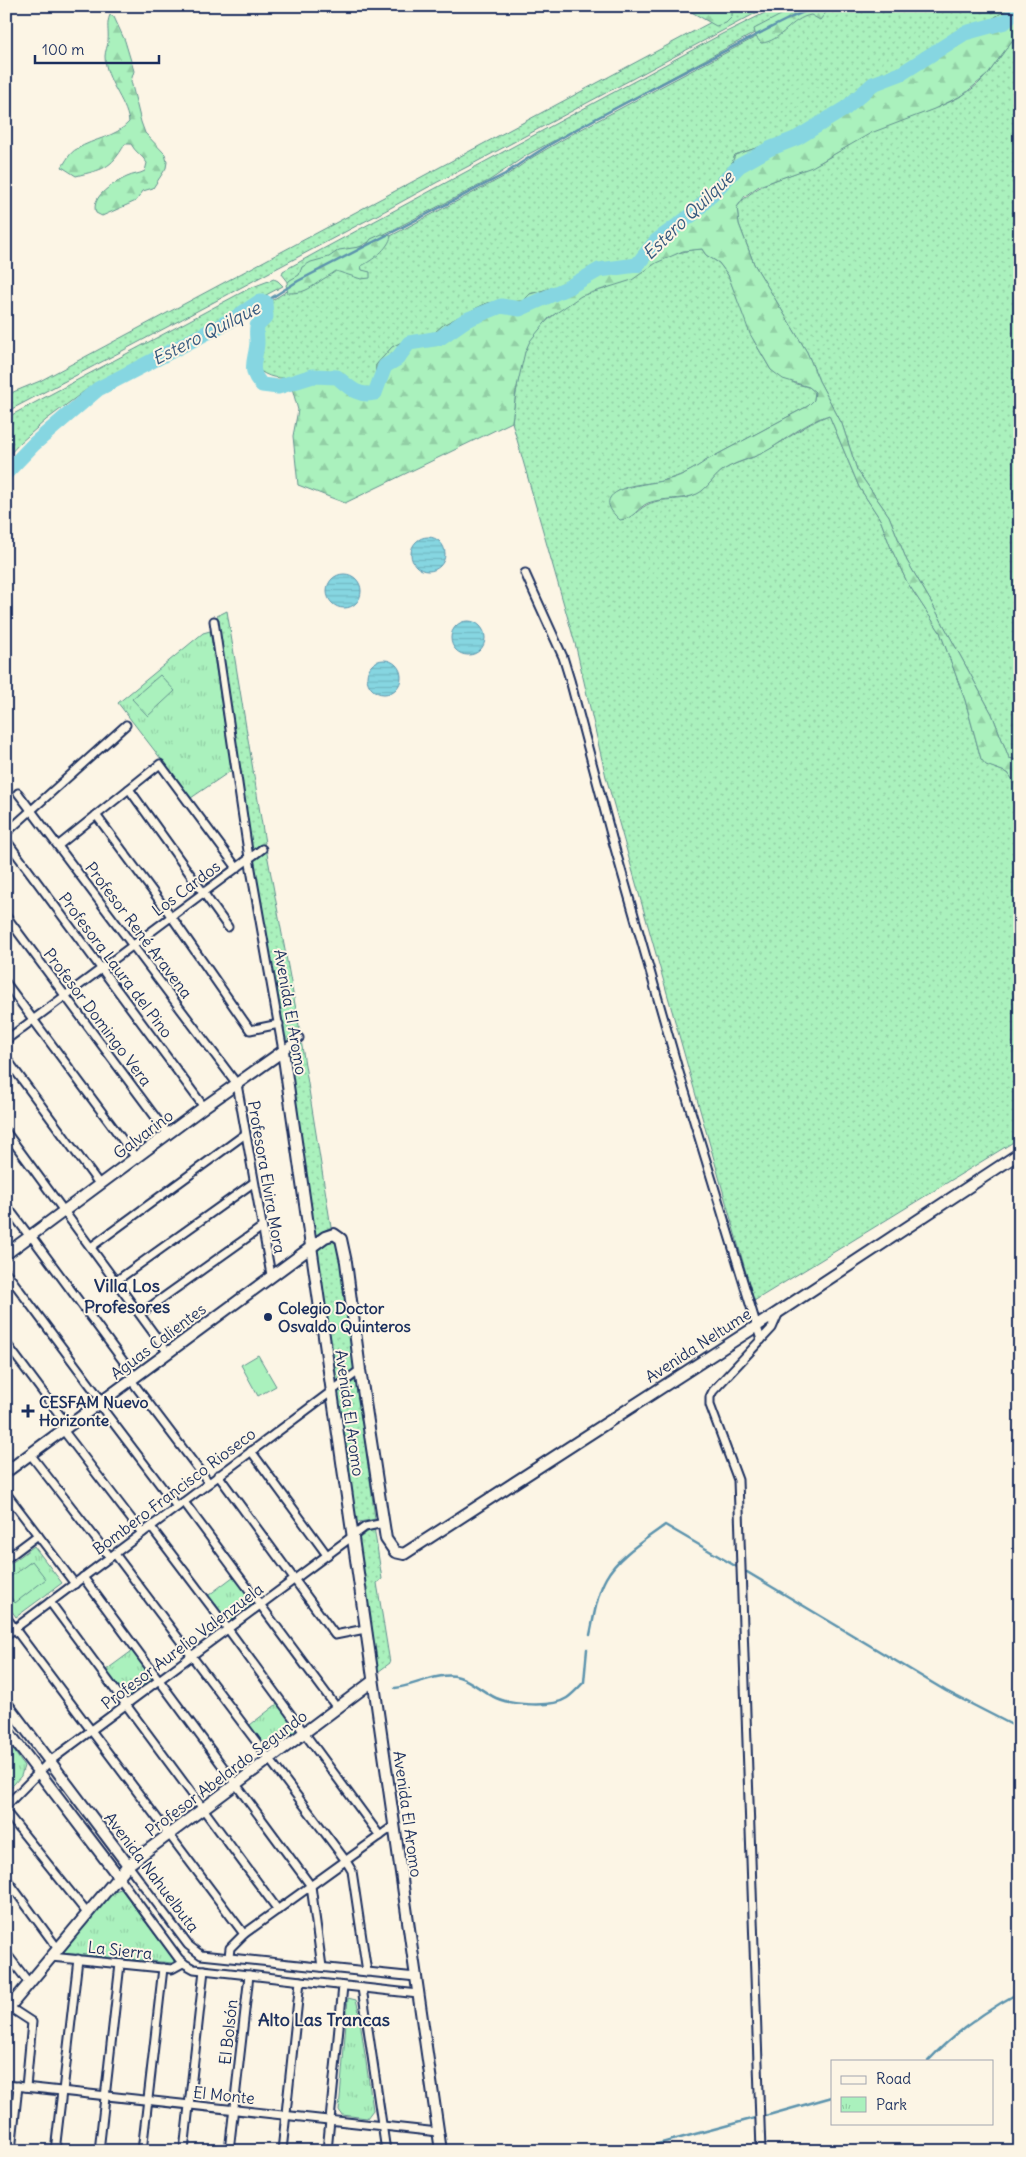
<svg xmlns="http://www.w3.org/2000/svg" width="1026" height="2157" viewBox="0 0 1026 2157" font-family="Delius,sans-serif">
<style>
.grass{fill:url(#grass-dots);stroke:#62908e}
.forest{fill:url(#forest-firs);stroke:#62908e}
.park{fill:url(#park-tufts);stroke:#62908e}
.garden{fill:#aaf1bd;stroke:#62908e}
.water{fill:url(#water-rules);stroke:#5b93ad}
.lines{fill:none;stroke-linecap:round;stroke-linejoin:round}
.stream{stroke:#5b93ad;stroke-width:2.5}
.river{stroke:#86d6e1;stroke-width:15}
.street-casing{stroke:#1b2f5e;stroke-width:11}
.secondary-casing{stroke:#1b2f5e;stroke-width:14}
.street{stroke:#fcf5e5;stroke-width:7}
.secondary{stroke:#fcf5e5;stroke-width:10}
.poi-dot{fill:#1b2f5e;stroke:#fcf5e5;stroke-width:2}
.labels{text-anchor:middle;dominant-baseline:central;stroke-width:4;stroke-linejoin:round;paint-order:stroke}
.street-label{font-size:16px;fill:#1b2f5e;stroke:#fcf5e5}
.poi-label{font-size:16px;font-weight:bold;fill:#1b2f5e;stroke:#fcf5e5;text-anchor:start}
.water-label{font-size:18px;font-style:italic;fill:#36597f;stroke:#fcf5e5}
.neighbourhood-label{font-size:18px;font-weight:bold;fill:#1b2f5e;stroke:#fcf5e5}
</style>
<defs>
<pattern id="grass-dots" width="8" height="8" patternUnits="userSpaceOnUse" patternTransform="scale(1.25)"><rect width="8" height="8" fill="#aaf1bd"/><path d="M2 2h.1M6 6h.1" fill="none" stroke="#92cfa5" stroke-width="1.8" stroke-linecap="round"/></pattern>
<pattern id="forest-firs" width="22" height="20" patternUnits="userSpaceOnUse" patternTransform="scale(1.25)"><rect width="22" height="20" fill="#aaf1bd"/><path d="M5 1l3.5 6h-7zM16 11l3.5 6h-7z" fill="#92cfa5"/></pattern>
<pattern id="park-tufts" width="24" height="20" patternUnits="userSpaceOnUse" patternTransform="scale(1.25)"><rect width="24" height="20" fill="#aaf1bd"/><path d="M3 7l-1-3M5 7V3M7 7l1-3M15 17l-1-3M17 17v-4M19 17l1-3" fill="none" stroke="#92cfa5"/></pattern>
<pattern id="water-rules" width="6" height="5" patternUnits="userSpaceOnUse" patternTransform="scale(1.25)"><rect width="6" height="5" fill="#86d6e1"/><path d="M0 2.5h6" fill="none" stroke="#73b8c3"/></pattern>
</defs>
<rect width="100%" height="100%" fill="#fcf5e5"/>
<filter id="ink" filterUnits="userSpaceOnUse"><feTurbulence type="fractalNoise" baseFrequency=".02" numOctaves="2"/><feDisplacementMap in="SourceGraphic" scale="10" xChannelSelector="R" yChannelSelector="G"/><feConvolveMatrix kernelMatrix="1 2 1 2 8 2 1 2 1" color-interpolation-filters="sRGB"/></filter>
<g filter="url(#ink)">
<g class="grass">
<path d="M741 6H769L465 168C428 186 394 207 358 225 241 287 124 351 6 412V395L40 381Z"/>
<polygon points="779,6 805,6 527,155 490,180 289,283 282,274 283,271 321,250 722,34"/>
<path d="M833 6H1012L986 23 967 29 923 52 902 69 889 75H880L870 80 828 114 801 133 735 155 730 168 710 193 690 213 674 222 639 258 588 272 555 287 530 294 523 301 487 303 443 325 433 334 410 338 392 347 376 365 375 385 372 389C354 389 347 375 332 372 304 366 287 389 260 371 257 348 265 325 269 302L299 284 507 175 533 157 574 133 687 73 802 13Z"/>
<path d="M1020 30V761L1009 758 992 714 930 600 907 561 889 516 857 470 842 424 819 381 807 352 754 264 739 224 737 207C757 181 784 179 812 166 833 157 851 142 872 132 901 118 934 112 963 95 993 77 999 53 1020 30Z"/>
<path d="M702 249 706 255 719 263 728 275 754 341 771 370 796 384 809 387 815 392 814 400 808 406 707 460C694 470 681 476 665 480 647 486 619 481 610 501L634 515C657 491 675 506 698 493 708 488 714 476 723 470 735 462 750 460 762 453 786 441 805 424 829 415L859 487 880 519 891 548 907 582 940 632 965 700 981 759 987 765 1008 773 1020 790V1138L754 1301 606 777 576 647 512 422C515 401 520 357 530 340 541 324 559 310 575 299 584 293 594 292 604 289 636 276 666 250 702 249Z"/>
<polygon points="274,279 278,281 283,286 86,390 46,420 20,443 6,458 6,418 250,288"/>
<polygon points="227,611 265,843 251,853 217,616"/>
<polygon points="266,848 300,1031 286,1043 253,858"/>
<polygon points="301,1040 331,1227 314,1236 287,1053"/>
<polygon points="339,1236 360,1370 332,1390 311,1248"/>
<polygon points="357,1378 375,1519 354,1523 336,1392"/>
<polygon points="374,1527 382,1579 377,1583 390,1663 375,1674 356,1541"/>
</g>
<g class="forest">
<polygon points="681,6 728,6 732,9 732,17 726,23 716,26"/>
<path d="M798 6H833L827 11 820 20 811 15C791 18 781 42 761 43L756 37 754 29Z"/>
<path d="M1012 6H1020V30L987 75 963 95 934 109 871 133 812 167 759 186 745 196 737 207 739 224 754 264 807 352 819 381 842 424 857 470 889 516 907 561 930 600 992 714 1009 758 1020 761V790L1008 773 986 765 981 759 965 700 940 632 907 582 891 548 880 519 859 487 829 415C807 422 789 437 770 449 756 458 739 460 725 469 714 475 708 489 697 494 681 501 664 497 648 503 637 508 634 519 620 520 584 488 644 485 662 481 678 478 693 470 707 460L808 406 814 400 815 392 809 387 783 379 771 370 750 334 728 275 719 263 706 255 702 249 683 251 656 263 632 280 581 296 549 318 530 341 525 352 516 391 512 422 345 503 298 485 293 436 298 410 289 377C302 374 318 367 332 371 346 376 355 389 372 389L375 384 376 365 392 347 410 338 433 334 443 325 487 303 523 301 530 294 555 287 588 272 639 258 652 238 690 213 710 193 730 168 735 155 801 133 828 114 870 80 880 75H889L902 69 923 52 967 29 986 23Z"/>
<path d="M110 15 114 17 125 41 134 71 131 81 141 122 145 133 165 154 167 162 166 168 153 188 143 191 136 201 102 216 96 213C90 196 114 183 127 177 133 174 140 174 145 171L147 163C142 155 135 152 131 144H125C110 170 103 169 76 176L62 167C66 161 70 152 77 149 94 138 115 138 129 122 126 99 105 81 105 56 105 51 108 46 108 41 109 31 106 24 110 15Z"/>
<path d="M382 234 391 236C389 248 372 261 361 266L362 270 370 272V278L361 279 336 271C331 275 324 278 319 282 307 290 304 293 288 293L286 285 290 280 299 275 302 267 311 262 329 257 339 250 366 246 371 239Z"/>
</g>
<g class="park">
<polygon points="210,631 232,770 191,798 118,703 203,633"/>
<polygon points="34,1546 62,1583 16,1617 6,1603 6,1567"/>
<polygon points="238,1573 261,1604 228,1629 205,1598"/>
<polygon points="136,1648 159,1680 126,1705 102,1673"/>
<polygon points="281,1701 305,1733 269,1759 246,1728"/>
<polygon points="6,1739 24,1766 21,1776 6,1793"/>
<polygon points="121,1889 174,1960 173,1963 61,1953 111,1892"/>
<polygon points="348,1998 356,2000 358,2007 373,2110 367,2118 342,2115 339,2110"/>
</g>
<g class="garden">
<polygon points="160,675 175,691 148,716 132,699"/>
<polygon points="258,1355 276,1386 258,1396 241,1365"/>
<polygon points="32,1561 46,1579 15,1603 6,1591 6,1580"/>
</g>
<g class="water">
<circle cx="428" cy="554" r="17"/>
<circle cx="344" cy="591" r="17"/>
<circle cx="468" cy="638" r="17"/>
<circle cx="384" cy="677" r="17"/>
</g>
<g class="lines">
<g class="stream">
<path d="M265 302 298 281 505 174C545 145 589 122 633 99 685 71 738 44 792 17L808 10 829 6"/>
<polyline points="747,1572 946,1691 1020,1729"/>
<path d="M590 1635C594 1616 597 1594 606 1578 618 1556 645 1540 665 1525L737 1567"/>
<path d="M395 1688C415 1686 439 1671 459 1677 472 1681 483 1692 496 1698 512 1705 552 1708 567 1698 573 1694 579 1687 584 1682L587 1649"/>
<path d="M928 2061C955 2032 985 2011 1020 1992"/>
<polyline points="765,2116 832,2097"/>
<polyline points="654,2145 755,2118"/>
</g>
<path class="river" d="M6 473 34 444 98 389 235 318 259 302H265L266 317 257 326C256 332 257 337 257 343 256 360 247 370 262 385L278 387 313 376 337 377C350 388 358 397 375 393L385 366 397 359 409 343 440 338 466 320 501 306 520 309 567 288 599 270 637 265 656 241 693 214 739 166 769 149 797 138 846 108 873 84 902 73 965 33 1005 22 1020 7"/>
<defs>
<g id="street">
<polyline points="525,573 563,657 570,680 612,838 678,1069 761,1340"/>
<polyline points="214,621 249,858 283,1051 299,1038"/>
<polyline points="129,789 228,927"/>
<polyline points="18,793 237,1084 271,1275"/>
<polyline points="96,815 171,916 250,1030 279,1024"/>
<polyline points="6,833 126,725"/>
<polyline points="6,840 204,1107"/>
<polyline points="59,845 160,764 237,868"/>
<polyline points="6,916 168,1134"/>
<polyline points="6,983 136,1158"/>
<polyline points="6,1040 262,849"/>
<polyline points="6,1058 100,1185"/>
<polyline points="6,1132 168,1353"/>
<polyline points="6,1205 30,1237"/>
<polyline points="31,1236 135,1377"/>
<polyline points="91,1247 244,1135"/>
<polyline points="6,1272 102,1401"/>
<polyline points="116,1281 253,1183"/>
<polyline points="140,1314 262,1227"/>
<polyline points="6,1343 68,1426"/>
<polyline points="131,1380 209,1483"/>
<polyline points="99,1404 177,1507"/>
<polyline points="63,1430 142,1533"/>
<polyline points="251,1451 327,1555"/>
<polyline points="30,1454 110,1557"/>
<polyline points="218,1475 335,1635 365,1629"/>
<polyline points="6,1493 75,1584"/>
<polyline points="184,1502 337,1708"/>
<polyline points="151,1527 228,1629 380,1836"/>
<polyline points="115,1554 346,1861 352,1871 367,1972"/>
<polyline points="6,1559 38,1535"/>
<polyline points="83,1577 311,1886 322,1967"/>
<polyline points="50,1602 278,1910"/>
<polyline points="6,1617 244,1934"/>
<polyline points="6,1635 360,1370"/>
<polyline points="6,1806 50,1761 365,1527 384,1523"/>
<polyline points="6,1812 87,1913"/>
<polyline points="128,1865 188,1945 201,1955 416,1977"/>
<polyline points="118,1876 179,1959 185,1964 194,1969 418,1994"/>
<polyline points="6,1878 58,1949"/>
<polyline points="6,1953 29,1983"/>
<polyline points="51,1957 172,1969 183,1963"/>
<polyline points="229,1957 230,1948 244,1934 395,1825"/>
<polyline points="362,1988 386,2151"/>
<polyline points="9,2007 32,2022 26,2087"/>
<polyline points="6,2085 438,2132"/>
<polyline points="63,2091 78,1959"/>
<polyline points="11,2151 18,2086"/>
<polyline points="55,2151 62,2091"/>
<polyline points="99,2151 120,1964"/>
<polyline points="142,2151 163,1968"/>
<polyline points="184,2151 204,1970"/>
<polyline points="229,2151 249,1975"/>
<polyline points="282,2151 300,1981"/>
<polyline points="327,2151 343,1986"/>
<polyline points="761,2151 738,1480 710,1405 710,1397 713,1391 772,1328 779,1312"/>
</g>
<g id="secondary">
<polyline points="6,1254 204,1107 283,1051 441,2151"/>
<polyline points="6,1472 325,1237 334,1234 341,1239 346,1262 360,1370 386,1539 395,1552 404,1554 780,1311 1020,1153"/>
<polyline points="6,1703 128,1865"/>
<polyline points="6,1729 118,1876"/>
<polyline points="6,2011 128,1865 373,1681"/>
</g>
</defs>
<use href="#street" class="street-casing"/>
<use href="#secondary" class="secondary-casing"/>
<use href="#street" class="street"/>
<use href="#secondary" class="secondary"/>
</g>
</g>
<g class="poi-dot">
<circle cx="268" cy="1317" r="5"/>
<path d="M25.5 1403.5h5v5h5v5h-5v5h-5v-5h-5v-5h5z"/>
</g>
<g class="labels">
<g class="street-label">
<text transform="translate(186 888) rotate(-37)">Los Cardos</text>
<text transform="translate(139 930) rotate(53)">Profesor René Aravena</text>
<text transform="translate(116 965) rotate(53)">Profesora Laura del Pino</text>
<text transform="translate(291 1012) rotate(80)">Avenida El Aromo</text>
<text transform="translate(98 1017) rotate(53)">Profesor Domingo Vera</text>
<text transform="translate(143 1134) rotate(-37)">Galvarino</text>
<text transform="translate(267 1177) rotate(80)">Profesora Elvira Mora</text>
<text transform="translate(158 1341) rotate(-37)">Aguas Calientes</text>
<text transform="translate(698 1345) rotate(-33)">Avenida Neltume</text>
<text transform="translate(350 1413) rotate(82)">Avenida El Aromo</text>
<text transform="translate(174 1491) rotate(-37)">Bombero Francisco Rioseco</text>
<text transform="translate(182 1646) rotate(-37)">Profesor Aurelio Valenzuela</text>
<text transform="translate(226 1773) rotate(-37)">Profesor Abelardo Segundo</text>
<text transform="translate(408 1814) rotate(82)">Avenida El Aromo</text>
<text transform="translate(152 1872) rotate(53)">Avenida Nahuelbuta</text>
<text transform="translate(120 1950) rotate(6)">La Sierra</text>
<text transform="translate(228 2032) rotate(-84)">El Bolsón</text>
<text transform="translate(224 2095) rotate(6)">El Monte</text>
</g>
<g class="poi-label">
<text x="278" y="1308">Colegio Doctor<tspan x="278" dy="18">Osvaldo Quinteros</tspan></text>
<text x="39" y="1402">CESFAM Nuevo<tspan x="39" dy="18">Horizonte</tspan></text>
</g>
<g class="water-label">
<text transform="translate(688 215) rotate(-44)">Estero Quilque</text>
<text transform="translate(206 333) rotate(-27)">Estero Quilque</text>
</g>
<g class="neighbourhood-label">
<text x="127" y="1285">Villa Los<tspan x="127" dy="21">Profesores</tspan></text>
<text x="324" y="2019">Alto Las Trancas</text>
</g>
</g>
<rect width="1026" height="2157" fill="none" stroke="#fcf5e5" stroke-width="25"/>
<rect x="12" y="12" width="1001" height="2132" fill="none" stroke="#1b2f5e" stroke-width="2" filter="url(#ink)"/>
<rect x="831" y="2060" width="162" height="65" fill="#fcf5e5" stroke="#a2a6af"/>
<rect x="841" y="2076" width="25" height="8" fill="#fcf5e5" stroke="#a2a6af"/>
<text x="876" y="2084" font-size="15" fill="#1b2f5e">Road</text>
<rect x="841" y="2097" width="25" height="15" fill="url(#park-tufts)" stroke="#a2a6af"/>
<text x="876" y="2110" font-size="15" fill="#1b2f5e">Park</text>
<path d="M35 55v8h124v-8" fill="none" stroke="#1b2f5e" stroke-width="2.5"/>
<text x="42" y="55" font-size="15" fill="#1b2f5e" stroke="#fcf5e5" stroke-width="4" paint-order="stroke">100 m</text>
</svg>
